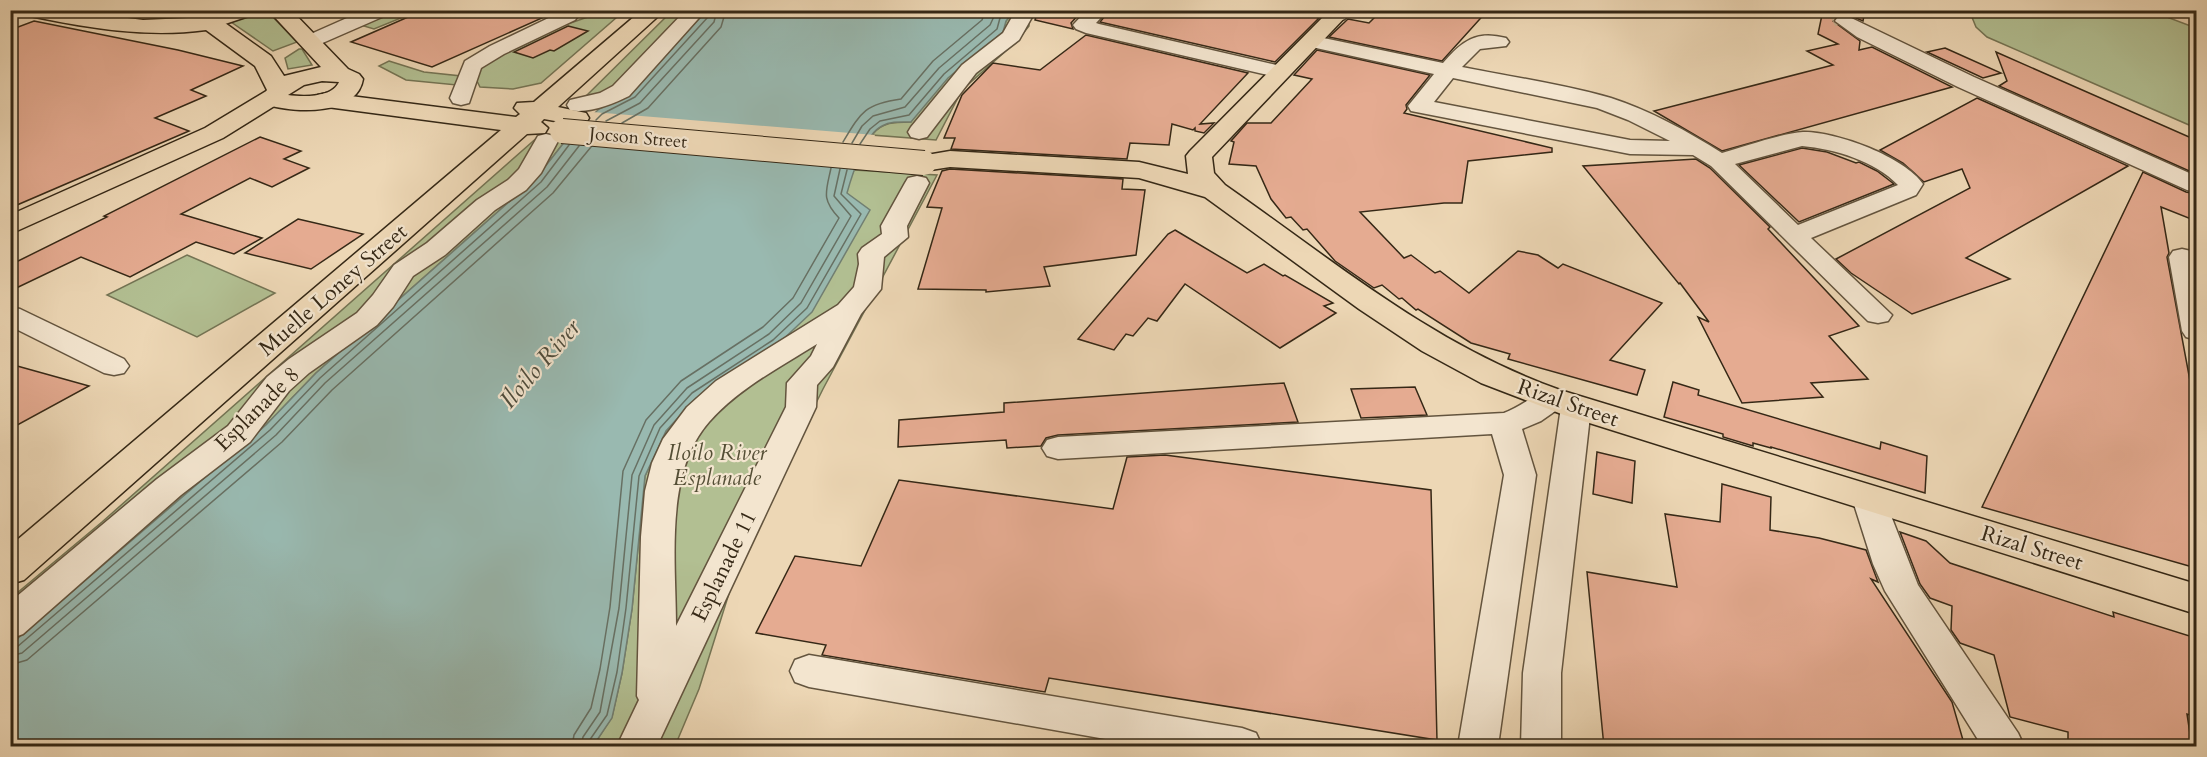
<svg xmlns="http://www.w3.org/2000/svg" width="2207" height="757" viewBox="0 0 2207 757" font-family="Cardo,serif">
<style>
.green{fill:#b2bf92;stroke:#747454;stroke-width:1.5}
.water{fill:#99b9b0;stroke:#717f72;stroke-width:1.5}
.pier{fill:#edd7b5}
.lines{fill:none;stroke-linecap:round;stroke-linejoin:round}
.shore{stroke:#677063;stroke-width:1.5}
.building{fill:#e5ab91;stroke:#352816;stroke-width:1.5}
.minor-tunnel{stroke:#c8b495;stroke-width:22;stroke-dasharray:22 10;stroke-linecap:butt}
.minor-casing{stroke:#63543e;stroke-width:3}
.major-casing{stroke:#352816;stroke-width:3}
.highway-casing{stroke:#352816;stroke-width:3}
.minor{fill:#f3e5cf;fill-rule:evenodd}
.major{fill:#edd7b5;fill-rule:evenodd}
.highway{fill:#edd7b5;fill-rule:evenodd}
.major-bridge-casing{stroke:#352816;stroke-width:26;stroke-linecap:butt}
.major-bridge{stroke:#edd7b5;stroke-width:24}
.labels{text-anchor:middle;dominant-baseline:central;stroke-width:4.5;stroke-linejoin:round;paint-order:stroke}
.far-street-label{font-size:18px;fill:#352816;stroke:#f3e5cf}
.street-label{font-size:22px;fill:#352816;stroke:#f3e5cf}
.park-label{font-size:22px;font-style:italic;fill:#544e35;stroke:#f3e5cf}
.water-label{font-size:24px;font-style:italic;fill:#4e4c3c;stroke:#f3e5cf}
</style>
<rect width="100%" height="100%" fill="#edd7b5"/>
<filter id="stains"><feTurbulence type="fractalNoise" baseFrequency=".00333" numOctaves="4"/><feColorMatrix values="0 0 0 0 .2 0 0 0 0 .09 0 0 0 0 .02 0 0 0 .5 -.17"/></filter>
<radialGradient id="worn" r=".72"><stop offset=".6" stop-color="#630" stop-opacity="0"/><stop offset="1" stop-color="#630" stop-opacity=".3"/></radialGradient>
<g class="green">
<polygon points="1969,10 2151,11 2196,28 2196,128 1987,37 1976,27"/>
<polygon points="103,11 200,11 199,17 193,19"/>
<polygon points="259,11 267,11 297,42 273,51 231,22"/>
<polygon points="388,11 418,11 374,29 357,24"/>
<polygon points="605,11 624,11 541,83 513,89 480,87 474,75 482,65 559,27"/>
<polygon points="672,11 706,11 631,93 599,109 584,109 583,99"/>
<path d="M1014 11H1040L1029 19V26L1017 41 962 90 936 140 872 135C882 122 895 122 910 122L899 112 1003 32 1006 21Z"/>
<polygon points="302,49 312,65 288,69 285,58 299,49"/>
<polygon points="389,61 424,72 461,76 457,85 406,80 379,66"/>
<polygon points="540,135 566,140 537,177 316,373 266,425 11,645 11,598 102,522"/>
<polygon points="854,170 937,175 823,389 742,552 699,689 675,746 593,746 612,717 622,673 632,609 645,476 666,431 696,398 777,345"/>
<polygon points="187,255 275,293 197,337 107,295"/>
</g>
<path class="water" d="M706 11H1014L1006 21 1003 32 948 78 911 122C901 122 891 121 882 126 865 134 852 175 847 193L870 210 812 312 777 345 696 398 666 431 645 476 632 609 622 673 612 718 593 746H11L10 645 266 425 316 373 537 177 566 140 599 109 631 93Z"/>
<polygon class="pier" points="592,112 875,135 860,164 565,137"/>
<g class="lines">
<g class="shore">
<polyline points="596,120 602,114 635,97 708,17 710,10"/>
<polyline points="606,121 640,103 714,22 717,10"/>
<polyline points="622,123 648,108 721,27 726,10"/>
<path d="M843 142C861 112 865 104 901 99L933 61 982 20 986 10"/>
<polyline points="852,143 862,126 873,116 905,107 939,68 990,25 997,10"/>
<polyline points="860,144 870,129 880,121 909,115 944,74 997,29 1000,18 1006,10"/>
<polyline points="10,649 17,647 270,430 320,378 541,182 569,145"/>
<polyline points="10,656 22,653 276,435 325,383 547,187 579,146"/>
<polyline points="10,665 27,660 282,442 332,390 553,193 591,147"/>
<path d="M572 746 574 735 591 708 600 669 610 607 623 471 646 420 681 381 763 327 793 298 839 218C821 199 826 192 831 168"/>
<polyline points="581,746 583,737 600,712 619,608 632,475 654,425 687,388 769,334 801,303 851,216 834,196 840,169"/>
<polyline points="589,746 589,741 607,715 617,672 626,608 639,476 660,428 692,393 773,340 807,308 861,214 841,194 847,170"/>
</g>
</g>
<g class="building">
<polygon points="424,10 514,10 542,18 432,67 351,42"/>
<polygon points="1038,10 1083,10 1071,23 1073,29 1035,20"/>
<polygon points="1110,10 1309,10 1312,16 1319,18 1275,62 1100,22"/>
<polygon points="1382,10 1488,10 1442,61 1329,37 1348,19 1369,23"/>
<polygon points="1823,10 1865,10 1863,21 1844,13 1836,16 1833,21 1860,41 1859,50 1872,47 1952,87 1722,151 1654,111 1833,65 1807,51 1838,44 1818,34"/>
<polygon points="34,21 178,50 243,66 191,90 206,96 155,118 189,131 10,208 10,30"/>
<polygon points="568,26 588,31 554,51 550,50 533,58 514,52"/>
<polygon points="1086,35 1248,73 1200,124 1214,123 1204,133 1195,131 1195,128 1193,130 1172,124 1169,145 1130,143 1127,159 951,149 955,138 944,138 962,95 993,63 1040,70"/>
<polygon points="1945,48 2001,73 1983,78 1927,52"/>
<polygon points="1317,50 1430,75 1406,105 1407,109 1404,113 1552,148 1552,152 1468,161 1462,203 1444,203 1360,212 1404,258 1411,255 1435,273 1440,271 1469,293 1518,251 1538,255 1558,268 1563,264 1662,303 1610,360 1645,370 1637,395 1508,359 1510,354 1471,343 1418,309 1416,310 1402,298 1399,299 1382,285 1374,288 1335,261 1307,229 1303,230 1291,217 1286,218 1271,199 1256,166 1229,164 1234,142 1231,141 1247,123 1271,123 1312,79 1294,75"/>
<polygon points="1996,52 2196,140 2196,174 1999,86 2007,81"/>
<polygon points="1977,98 2128,166 1966,258 2010,279 1912,314 1851,273 1836,259 1970,188 1962,169 1924,182 1903,163 1880,150"/>
<polygon points="260,137 301,151 284,159 309,168 272,187 250,178 181,214 262,238 234,254 196,242 130,277 81,257 10,291 10,265 107,217 104,216"/>
<polygon points="1802,148 1827,152 1856,163 1859,162 1877,171 1894,184 1799,222 1739,165"/>
<polygon points="1696,159 1710,168 1770,227 1768,229 1859,326 1829,336 1868,379 1811,383 1823,397 1742,403 1698,317 1709,322 1680,283 1679,284 1583,166"/>
<polygon points="950,169 1123,179 1122,189 1145,190 1136,255 1044,267 1050,286 986,292 986,290 918,289 942,208 927,207 942,171"/>
<polygon points="2143,172 2186,192 2196,194 2196,221 2161,207 2169,253 2167,257 2196,413 2196,568 1982,507"/>
<polygon points="298,219 363,234 311,269 245,253"/>
<polygon points="1175,230 1247,273 1264,264 1283,276 1285,275 1333,303 1324,306 1336,313 1280,348 1185,284 1157,321 1148,318 1133,336 1126,334 1114,350 1078,339 1168,234"/>
<polygon points="10,364 89,386 10,429"/>
<polygon points="1673,382 1699,390 1698,395 1880,449 1881,442 1927,456 1925,493 1771,447 1771,448 1753,443 1753,446 1723,437 1723,434 1664,417"/>
<polygon points="1284,383 1298,422 1058,435 1046,438 1041,446 1007,448 1006,440 898,447 899,420 1004,412 1004,403"/>
<polygon points="1415,387 1427,415 1361,418 1351,389"/>
<polygon points="1597,452 1635,461 1632,503 1593,494"/>
<polygon points="1165,455 1431,490 1437,740 1049,678 1045,692 822,655 826,645 756,633 795,556 861,566 899,480 1113,509 1127,457"/>
<polygon points="1722,484 1771,497 1770,530 1819,538 1866,550 1878,582 1871,579 1952,702 1965,747 1604,747 1587,572 1677,587 1665,514 1720,522"/>
<polygon points="1900,532 1926,541 1950,563 2114,617 2113,612 2196,638 2196,717 2187,714 2192,747 2083,747 2068,741 2068,732 2010,717 1994,655 1960,643 1951,630 1952,606 1930,598 1920,584"/>
</g>
<g class="lines">
<polyline class="minor-tunnel" points="1839,10 1845,21"/>
<defs>
<g id="minor">
<polygon points="365,10 391,10 389,14 318,45 304,45 301,41 304,37"/>
<polygon points="569,10 575,12 578,16 575,20 504,54 481,68 469,103 461,105 453,103 450,98 465,61 490,46 561,12"/>
<path d="M686 10H706L629 96C613 104 588 114 570 110L567 105 570 100 600 93 613 86Z"/>
<polygon points="1016,10 1036,10 1019,40 976,73 927,137 919,139 911,137 908,132 911,127 962,65 1003,33"/>
<polygon points="1087,10 1108,10 1096,23 1099,24 1281,66 1288,68 1292,72 1288,76 1281,78 1086,33 1076,29 1073,25"/>
<polygon points="1311,10 1343,10 1348,15 1345,19 1338,21 1313,14"/>
<polygon points="1845,15 1974,77 2196,176 2196,192 2187,190 1958,87 1857,37 1835,21 1838,17"/>
<path d="M1314 36 1443 63C1462 41 1476 30 1506 38L1509 42 1506 46 1480 49 1462 67C1511 77 1563 84 1611 98 1651 111 1687 131 1722 153 1743 147 1783 133 1803 132 1835 131 1905 157 1923 184L1916 195 1811 238 1892 315 1888 321 1878 323 1868 321 1711 166 1693 155 1630 154 1411 111 1408 106 1434 74 1307 46 1304 42 1307 38ZM1453 78 1597 108 1628 120 1670 141 1630 140 1434 102ZM1802 146C1835 149 1875 161 1898 185L1798 225 1735 164Z"/>
<polygon points="546,134 554,136 558,141 541,173 526,190 495,210 445,255 413,276 393,307 377,325 309,373 289,391 250,442 181,495 23,634 10,639 10,602 157,479 228,426 267,377 289,359 357,313 373,295 394,265 427,243 477,200 508,180 519,169 538,136"/>
<path d="M917 176 926 178 929 183 907 226 908 237 884 257 881 289 861 314 833 367 817 385 816 407 657 746H617L639 700 637 696 641 537 645 491 652 463 663 439 687 407 716 381 838 305 854 287 859 264 858 254 862 248 882 234 881 226 905 183 908 178ZM817 344 811 356 787 383 786 407 676 626C676 562 664 473 709 422 738 389 780 367 817 344Z"/>
<polygon points="2182,249 2191,251 2196,263 2196,340 2186,337 2182,331 2169,257 2173,251"/>
<polygon points="10,307 20,309 124,359 129,366 124,373 114,375 104,373 10,326"/>
<path d="M1551 389 1562 392 1566 400 1576 397 1587 400 1591 407 1561 673V746H1521L1523 673 1561 407 1541 421 1522 429 1536 475 1498 746H1458L1504 475 1492 434 1058 459 1047 456 1042 448 1047 440 1058 437 1504 413C1521 407 1534 394 1551 389Z"/>
<polygon points="1869,486 1881,490 1918,585 2018,733 2024,746 1982,746 1885,591 1873,564 1852,498 1857,490"/>
<polygon points="809,655 1242,728 1256,733 1262,746 1145,746 809,687 795,682 790,671 795,660"/>
</g>
<g id="major">
<polygon points="196,10 218,10 218,13 226,10 258,10 255,14 210,29 202,28 196,17"/>
<polygon points="642,10 665,10 558,107 586,113 589,118 586,123 577,125 544,119 541,122 548,128 545,133 527,134 24,580 10,584 10,546 501,130 327,107 318,105 315,100 318,95 327,93 516,117 520,114 514,108 517,103 534,102"/>
<path d="M1330 10H1352L1212 157 1214 173 1225 185C1334 261 1433 345 1560 390L2196 584V614L1564 415 1481 383 1422 351 1359 309 1205 197 1139 178 950 167 924 171 915 169 911 163 915 157 950 151 1139 162 1188 174 1186 156 1190 151Z"/>
<polygon points="276,88 284,90 288,95 284,100 223,138 10,234 10,215 205,128 268,90"/>
</g>
<path id="highway" d="M20 10H67L143 20 210 17 218 18 271 56 284 76 321 67 268 10H291L348 69 359 74 363 79C357 116 295 113 268 105L264 95 267 90 255 66 206 30C146 38 88 28 30 16L23 14ZM322 81 339 82C332 98 303 97 288 95L304 85Z"/>
</defs>
<use href="#minor" class="minor-casing"/>
<use href="#major" class="major-casing"/>
<use href="#highway" class="highway-casing"/>
<use href="#minor" class="minor"/>
<use href="#major" class="major"/>
<use href="#highway" class="highway"/>
<defs>
<polyline id="major-bridge" points="562,131 924,163"/>
</defs>
<use href="#major-bridge" class="major-bridge-casing"/>
<use href="#major-bridge" class="major-bridge"/>
</g>
<g class="labels">
<g class="far-street-label">
<text transform="translate(638 138) rotate(5)">Jocson Street</text>
</g>
<g class="street-label">
<text transform="translate(333 290) rotate(-41)">Muelle Loney Street</text>
<text transform="translate(1568 403) rotate(19)">Rizal Street</text>
<text transform="translate(257 409) rotate(-45)">Esplanade 8</text>
<text transform="translate(2032 548) rotate(17)">Rizal Street</text>
<text transform="translate(724 566) rotate(-64)">Esplanade 11</text>
</g>
<g class="park-label">
<text x="717" y="453">Iloilo River<tspan x="717" dy="25">Esplanade</tspan></text>
</g>
<g class="water-label">
<text transform="translate(540 364) rotate(-49)">Iloilo River</text>
</g>
</g>
<rect width="2207" height="757" fill="none" stroke="#edd7b5" stroke-width="36"/>
<rect x="12" y="12" width="2183" height="733" fill="none" stroke="#352816" stroke-width="3"/>
<rect x="18" y="18" width="2171" height="721" fill="none" stroke="#352816" stroke-width="1.5"/>
<rect width="100%" height="100%" filter="url(#stains)"/>
<rect width="100%" height="100%" fill="url(#worn)"/>
</svg>
